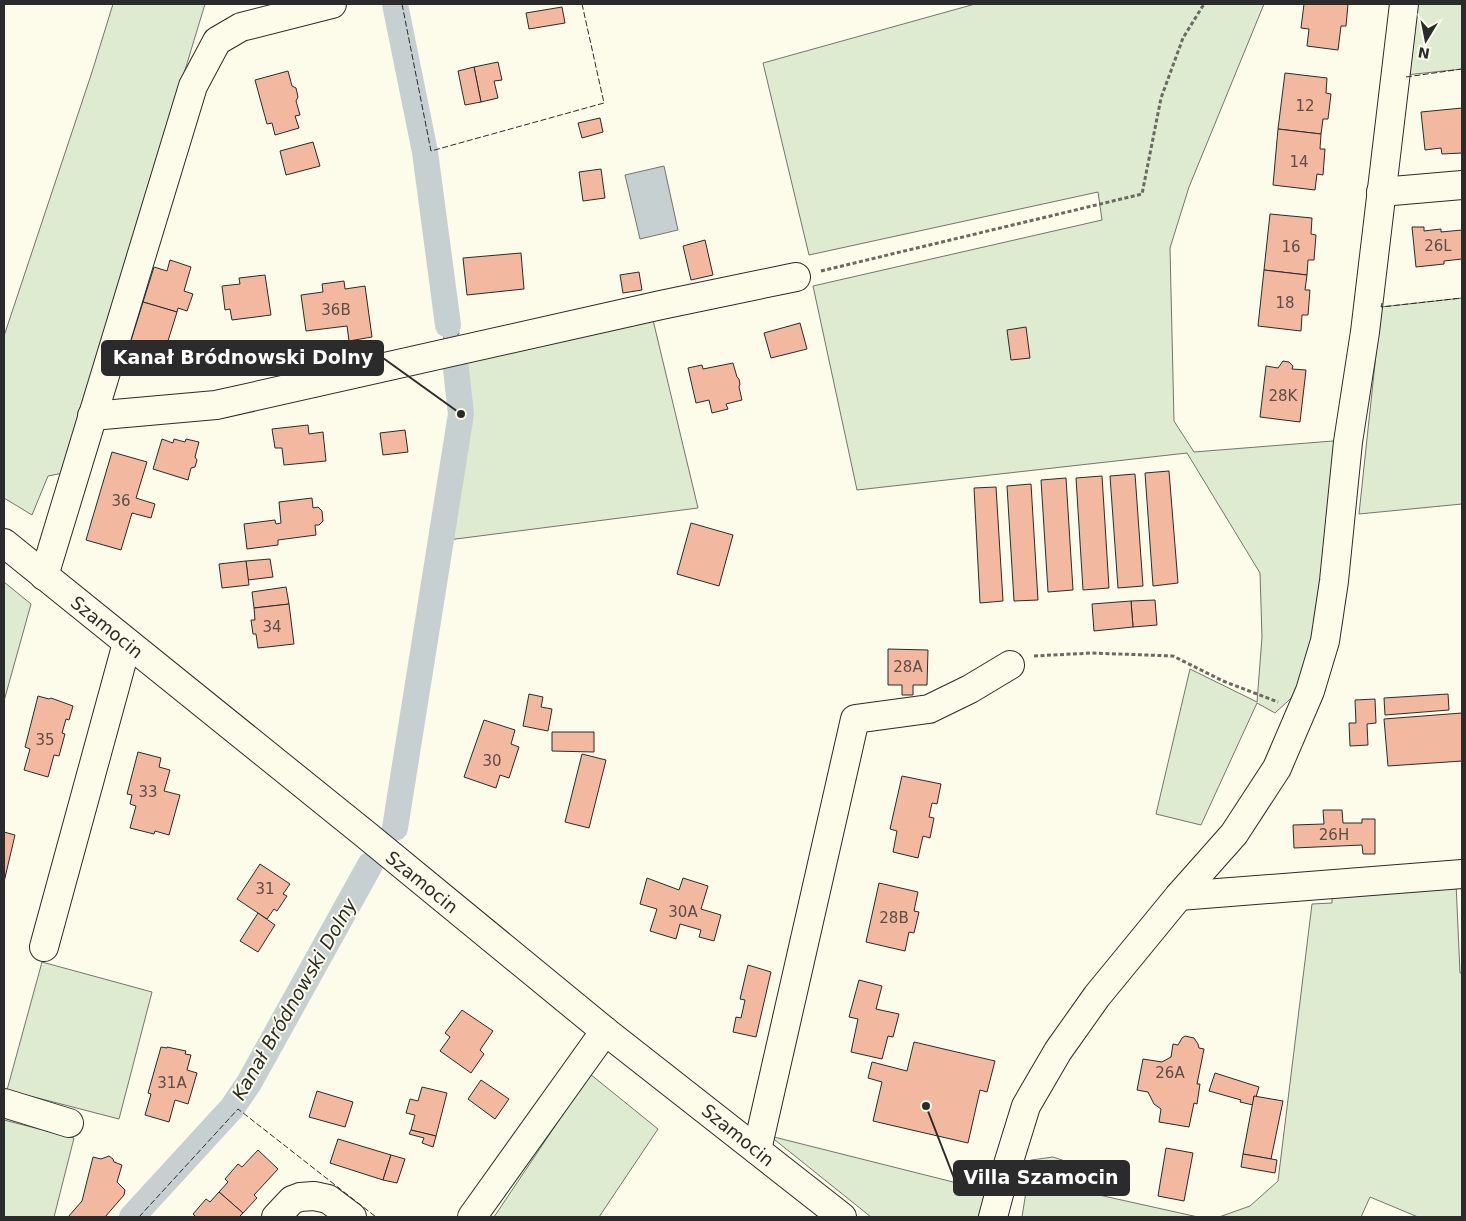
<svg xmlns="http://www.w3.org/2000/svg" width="1466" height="1221" viewBox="0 0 1466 1221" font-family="'DejaVu Sans',sans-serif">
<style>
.green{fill:#deebd1;stroke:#74746e}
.water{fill:#c7d0d0;stroke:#74746e}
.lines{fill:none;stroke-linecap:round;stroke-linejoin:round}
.canal{stroke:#c7d0d0;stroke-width:26}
.building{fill:#f2b8a0;stroke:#2b2b2b}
.minor-casing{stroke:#2b2b2b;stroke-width:30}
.path{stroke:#6a6964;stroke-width:3;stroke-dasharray:4 2.5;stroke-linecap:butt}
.minor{stroke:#fdfbea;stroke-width:28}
.fence{stroke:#2b2b2b;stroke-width:1;stroke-dasharray:6 2.5;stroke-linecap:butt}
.labels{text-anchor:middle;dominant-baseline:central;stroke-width:4;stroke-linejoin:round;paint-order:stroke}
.number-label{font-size:15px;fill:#5d4e48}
.street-label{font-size:18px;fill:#2b2b2b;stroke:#fdfbea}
.water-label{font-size:19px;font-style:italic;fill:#2b2b2b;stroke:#fdfbea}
.leader{fill:none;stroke:#2b2b2b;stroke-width:2}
.callout-dot{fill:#2b2b2b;stroke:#fdfbea;stroke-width:2}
.callout{fill:#2b2b2b;stroke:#2b2b2b;stroke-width:2}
.callout-label{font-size:19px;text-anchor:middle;font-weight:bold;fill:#fff}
</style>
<rect width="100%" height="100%" fill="#fdfbea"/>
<g class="green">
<polygon points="113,4 205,4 63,473 48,476 32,515 4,498 4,336 92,72"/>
<polygon points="385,4 402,4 431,151 459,334 444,339 419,153"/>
<polygon points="975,4 1264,4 1189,187 1170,248 1174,421 1194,452 1333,441 1338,459 1323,601 1301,689 1275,713 1257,703 1201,825 1156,814 1190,669 1257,702 1262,637 1260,573 1187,453 857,490 813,286 1102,220 1098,192 809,255 763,63"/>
<polygon points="1414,4 1462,4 1462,69 1406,75"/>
<polygon points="1462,298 1462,504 1359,514 1381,307"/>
<polygon points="653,320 698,508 448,540 406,801 395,847 385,835 455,414 449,364"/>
<polygon points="4,582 31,604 4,701"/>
<polygon points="365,857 376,864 251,1092 238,1109 140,1217 123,1217 221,1111 237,1090"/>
<polygon points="1456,883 1460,973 1462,973 1462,1217 1418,1217 1370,1197 1361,1217 1219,1217 1250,1206 1278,1181 1312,904 1332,903 1332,894"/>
<polygon points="42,962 152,992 119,1119 7,1090"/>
<polygon points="590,1074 658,1129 599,1217 494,1217"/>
<polygon points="4,1120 74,1138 54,1217 4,1217"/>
<polygon points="770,1136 985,1190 981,1217 871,1217"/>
<polygon points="1053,1157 1080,1166 1090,1193 1198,1217 1022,1217 1031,1160"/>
</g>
<polygon class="water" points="664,166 678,230 640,239 625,175"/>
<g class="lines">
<g class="canal">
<polyline points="395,4 425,152 448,325"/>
<polyline points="395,828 461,414 456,369"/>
<polyline points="132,1217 232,1108 249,1083 370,865"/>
</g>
</g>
<g class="building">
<polygon points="1304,4 1348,4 1346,26 1341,26 1338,50 1307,46 1309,29 1301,28"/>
<polygon points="562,7 565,23 529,29 526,13"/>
<polygon points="498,62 502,80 494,81 498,98 481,102 474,67"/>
<polygon points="474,67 481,102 465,105 458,71"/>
<polygon points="288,71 292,86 296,88 298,97 296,101 300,115 295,116 299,128 275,135 272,123 267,124 255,80"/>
<polygon points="1285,73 1327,78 1326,93 1331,94 1328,119 1323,119 1321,134 1278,129"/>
<polygon points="1462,108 1462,153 1442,154 1441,148 1425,150 1421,112"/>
<polygon points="600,118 603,132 582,138 578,123"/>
<polygon points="1278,129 1321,134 1320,149 1325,149 1323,175 1317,174 1315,190 1273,185"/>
<polygon points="313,142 320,166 286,175 280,151"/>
<polygon points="601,169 605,198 583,201 579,172"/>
<polygon points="1270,214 1312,218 1311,234 1316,235 1314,260 1308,260 1307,275 1264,270"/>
<polygon points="1412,227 1424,227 1424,231 1441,229 1441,232 1462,230 1462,259 1444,261 1444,264 1416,267"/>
<polygon points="705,240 713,275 691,280 683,246"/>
<polygon points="521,253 524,289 467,295 463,258"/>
<polygon points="170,260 191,267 184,291 193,294 187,311 178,308 177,312 143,302 154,267 167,271"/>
<polygon points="1264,270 1307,275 1305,290 1310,290 1308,315 1302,315 1301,331 1258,326"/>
<polygon points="639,272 642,290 623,293 620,275"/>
<polygon points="265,275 271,315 232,320 230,309 225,310 222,286 240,284 239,278"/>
<polygon points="344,281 345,289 365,286 372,337 349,341 347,326 306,331 301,295 323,292 322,284"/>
<polygon points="143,302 177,312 162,360 128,350"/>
<polygon points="800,323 807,349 771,358 764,333"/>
<polygon points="1026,327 1030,358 1011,360 1007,330"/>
<polygon points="1283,361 1289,362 1293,366 1292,369 1306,370 1300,422 1260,417 1266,366 1278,368"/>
<polygon points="733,363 737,377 739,379 740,384 739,387 742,400 726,404 728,409 712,413 709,400 696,403 688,368 702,365 703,369"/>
<polygon points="308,425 309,434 323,432 326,461 284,465 282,448 275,448 272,429"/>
<polygon points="405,430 408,452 383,455 380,433"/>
<polygon points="162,439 173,443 174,439 185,442 186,439 199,442 195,457 197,460 195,467 191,468 188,480 153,469"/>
<polygon points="112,452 147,462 136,498 155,504 151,518 132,513 121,550 86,540"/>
<polygon points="1169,471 1178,583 1153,586 1145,473"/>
<polygon points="1135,474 1143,586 1118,588 1110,476"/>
<polygon points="1102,476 1109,588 1083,590 1076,478"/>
<polygon points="1066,478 1073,590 1048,592 1041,480"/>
<polygon points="1031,484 1038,600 1014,601 1007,486"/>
<polygon points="996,487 1003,601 980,603 974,488"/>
<polygon points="312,498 313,508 318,507 322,511 323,521 319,525 315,525 316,535 278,540 278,545 247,549 244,524 275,520 276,524 281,523 279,502"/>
<polygon points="691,523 733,535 719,586 677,574"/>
<polygon points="270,559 273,577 248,580 246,561"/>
<polygon points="246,561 249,585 222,588 219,564"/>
<polygon points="286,587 289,604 254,608 252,592"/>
<polygon points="1155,600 1157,625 1133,627 1131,601"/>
<polygon points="1131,601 1133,627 1094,631 1092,604"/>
<polygon points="289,604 294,644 258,648 256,634 253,634 251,620 255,620 254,608"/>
<polygon points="888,649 928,650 927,685 913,685 913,695 902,695 902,685 888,685"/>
<polygon points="529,694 543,697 541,707 552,709 548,731 523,726"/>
<polygon points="1448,694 1449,710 1385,715 1384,698"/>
<polygon points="38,696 49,699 51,698 73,706 69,720 66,719 62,733 65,734 59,756 54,755 48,777 24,770 30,749 25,747"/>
<polygon points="1375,699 1376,723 1367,724 1368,745 1350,746 1349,723 1356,723 1355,700"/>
<polygon points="1462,713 1462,761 1388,766 1384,719"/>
<polygon points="484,720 515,730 511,744 519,747 509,778 500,775 496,788 464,777"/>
<polygon points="552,732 594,732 594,752 552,751"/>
<polygon points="138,752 161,758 159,767 170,770 164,791 180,795 169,835 155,831 154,834 130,828 136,806 130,804 132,795 127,794"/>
<polygon points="582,754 606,760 589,828 565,822"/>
<polygon points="902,776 941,784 937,804 932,803 929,817 934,818 930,838 923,836 918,858 893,852 897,831 890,829"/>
<polygon points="1323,810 1342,810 1343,823 1362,823 1362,819 1375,819 1375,854 1363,854 1362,845 1294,848 1293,825 1324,824"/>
<polygon points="4,832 15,835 4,882"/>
<polygon points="260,864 290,884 283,894 287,896 277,911 274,909 267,919 237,899"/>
<polygon points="647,878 679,890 683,878 708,886 701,909 721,915 714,941 699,937 701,930 680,924 676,939 650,931 657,909 640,904"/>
<polygon points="879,883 918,892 914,911 919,912 914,933 909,932 905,951 866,942"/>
<polygon points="258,913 275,925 258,952 240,941"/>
<polygon points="748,965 771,972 756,1037 733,1032 736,1017 741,1018 745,1000 740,999"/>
<polygon points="859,980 882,986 876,1009 899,1014 893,1037 888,1036 882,1059 851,1052 858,1019 849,1017"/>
<polygon points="462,1010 493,1031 480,1050 484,1054 471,1073 440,1051 450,1037 445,1033"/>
<polygon points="1185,1036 1194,1038 1198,1044 1199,1048 1204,1049 1197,1084 1200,1084 1197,1104 1194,1103 1189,1127 1159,1122 1161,1109 1154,1104 1148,1092 1137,1090 1143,1059 1162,1062 1171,1057 1173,1044 1178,1045 1182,1038"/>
<polygon points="914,1042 995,1061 987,1092 980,1090 968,1143 873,1121 882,1082 868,1078 872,1062 907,1071"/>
<polygon points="161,1047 167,1048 167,1047 186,1051 185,1054 191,1055 187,1070 197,1073 188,1104 175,1100 169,1122 145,1115 151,1094 148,1093"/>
<polygon points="1215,1073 1259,1087 1256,1097 1254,1096 1253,1105 1240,1102 1241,1100 1209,1091"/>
<polygon points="481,1080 509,1099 495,1119 468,1099"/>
<polygon points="422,1087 447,1093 436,1136 411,1130 415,1115 406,1113 410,1099 418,1101"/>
<polygon points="317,1091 353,1102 345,1127 309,1117"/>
<polygon points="1254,1096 1283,1101 1271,1159 1243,1154"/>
<polygon points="411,1130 436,1136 433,1147 422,1143 424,1138 409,1134"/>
<polygon points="338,1139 391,1155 383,1180 330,1163"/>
<polygon points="1166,1148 1193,1153 1184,1201 1158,1196"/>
<polygon points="258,1150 278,1169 254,1195 257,1198 243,1213 219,1192 228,1182 225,1179 238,1164 242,1167"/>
<polygon points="1243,1154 1277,1160 1275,1173 1241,1167"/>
<polygon points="391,1155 405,1159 397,1183 383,1180"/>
<polygon points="109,1156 113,1159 114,1162 122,1165 117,1182 125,1190 124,1195 105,1217 68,1217 82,1201 93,1157 101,1159"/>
<polygon points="219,1192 243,1213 239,1217 196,1217 193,1214 206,1199 210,1202"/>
</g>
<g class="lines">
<defs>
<g id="minor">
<polyline points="1381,192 1462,185"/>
<polyline points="92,416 216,405 661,305 796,277"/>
<polyline points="4,543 365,834 605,1031 842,1217"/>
<polyline points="44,576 193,86 217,41 241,27 332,4"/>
<polyline points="1179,896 1462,874"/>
<polyline points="44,947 127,643"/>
<polyline points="4,1103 69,1123"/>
<polyline points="757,1150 855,719 929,709 970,689 1010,665"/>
<polyline points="276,1217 292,1200 300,1197 314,1196 328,1199 352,1217"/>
<polyline points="472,1217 605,1031"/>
<polyline points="993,1217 1001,1187 1026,1106 1058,1051 1097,996 1179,896 1234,834 1277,768 1310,691 1325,641 1334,581 1348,442 1365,332 1404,4"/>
</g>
</defs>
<use href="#minor" class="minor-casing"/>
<g class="path">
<polyline points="821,271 1142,194 1161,98 1183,38 1204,4"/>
<polyline points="1034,656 1092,653 1173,656 1223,681 1278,702"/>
</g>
<use href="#minor" class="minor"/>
<g class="fence">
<polyline points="402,4 431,151 604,103 582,4"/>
<polyline points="1406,77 1462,69"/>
<polyline points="1382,303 1381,307 1462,298"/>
<polyline points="139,1217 238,1109 376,1217"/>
</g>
</g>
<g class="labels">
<g class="number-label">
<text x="1305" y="106">12</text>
<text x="1299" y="162">14</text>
<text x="1438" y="246">26L</text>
<text x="1291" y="247">16</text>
<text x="1285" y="303">18</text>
<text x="336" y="310">36B</text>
<text x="1283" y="396">28K</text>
<text x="121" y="501">36</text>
<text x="272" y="627">34</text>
<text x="908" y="667">28A</text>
<text x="45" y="740">35</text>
<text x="492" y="761">30</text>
<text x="148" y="792">33</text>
<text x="1334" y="835">26H</text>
<text x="265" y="889">31</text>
<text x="683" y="912">30A</text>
<text x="894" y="918">28B</text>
<text x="1170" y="1073">26A</text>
<text x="172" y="1083">31A</text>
</g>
<g class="street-label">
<text transform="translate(107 627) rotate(39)">Szamocin</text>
<text transform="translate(422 882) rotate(39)">Szamocin</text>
<text transform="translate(738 1135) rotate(39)">Szamocin</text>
</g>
<g class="water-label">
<text transform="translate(294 999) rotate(-60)">Kanał Bródnowski Dolny</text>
</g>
</g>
<path class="leader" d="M461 414L383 358M926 1106L954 1178"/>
<g class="callout-dot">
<circle cx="461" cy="414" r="5"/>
<circle cx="926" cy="1106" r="5"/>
</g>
<g class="callout">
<rect x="102" y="341" width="281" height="34" rx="5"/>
<rect x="954" y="1161" width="175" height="34" rx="5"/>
</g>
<g class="callout-label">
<text x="243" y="364">Kanał Bródnowski Dolny</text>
<text x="1041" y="1184">Villa Szamocin</text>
</g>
<rect width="1466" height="1221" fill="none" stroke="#2b2b2b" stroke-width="10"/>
<g transform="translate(1426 40) rotate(190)" stroke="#fdfbea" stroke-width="4" paint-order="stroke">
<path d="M0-4L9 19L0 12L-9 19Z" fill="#2b2b2b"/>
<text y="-8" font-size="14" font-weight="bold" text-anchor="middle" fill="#2b2b2b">N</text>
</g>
</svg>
